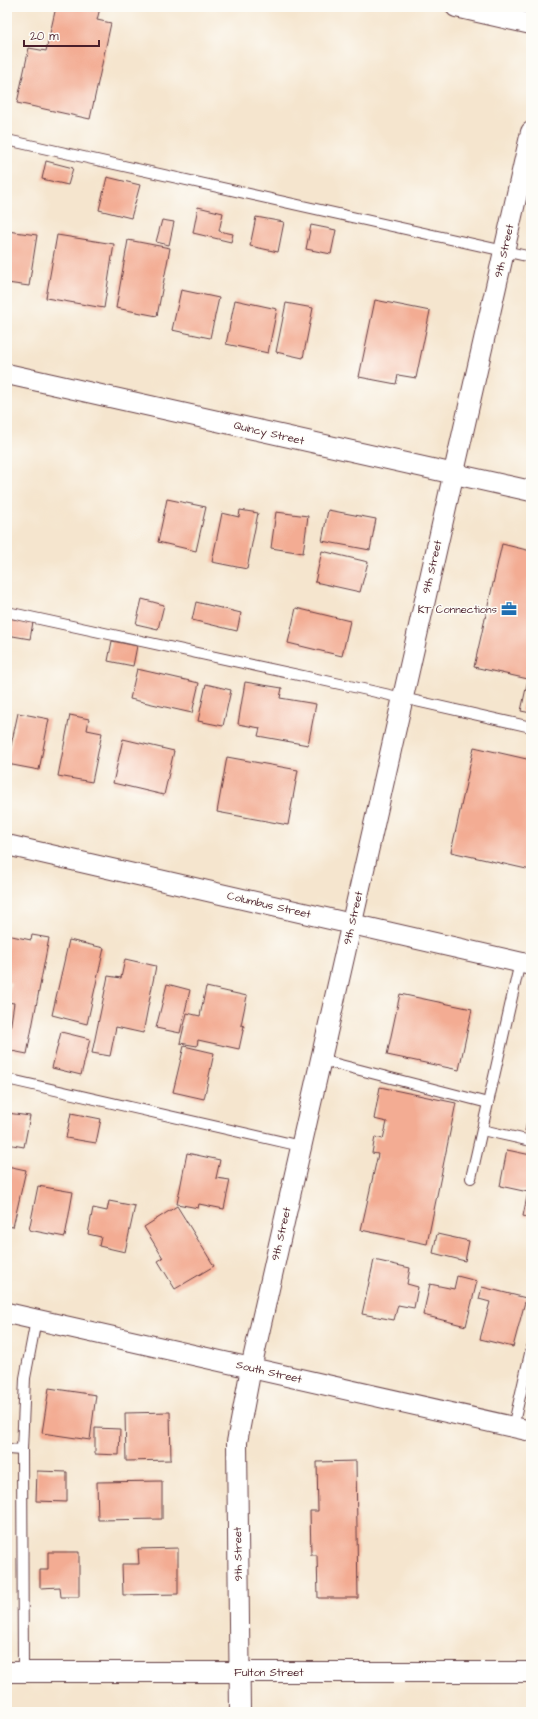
<svg xmlns="http://www.w3.org/2000/svg" width="538" height="1719" viewBox="0 0 538 1719" font-family="'Architects Daughter',sans-serif">
<style>
.building{fill:#f3ac93}
.lines{fill:none;stroke-linecap:round;stroke-linejoin:round}
.service-casing{stroke:#643d43;stroke-width:12}
.minor-casing{stroke:#643d43;stroke-width:22}
.service{stroke:#fff;stroke-width:10}
.minor{stroke:#fff;stroke-width:20}
.labels{text-anchor:middle;dominant-baseline:central;stroke-width:3;stroke-linejoin:round;paint-order:stroke}
.street-label{font-size:11px;fill:#4a1f2b;stroke:#fdfcf7}
.poi-label{font-size:11px;fill:#4a1f2b;stroke:#fdfcf7;text-anchor:end}
</style>
<rect width="100%" height="100%" fill="#fdfcf7"/>
<filter id="ink" filterUnits="userSpaceOnUse"><feTurbulence type="fractalNoise" baseFrequency=".025" numOctaves="2"/><feDisplacementMap in="SourceGraphic" scale="8" xChannelSelector="R" yChannelSelector="G"/><feConvolveMatrix kernelMatrix="1 2 1 2 8 2 1 2 1" color-interpolation-filters="sRGB"/></filter>
<filter id="wash" filterUnits="userSpaceOnUse"><feTurbulence type="fractalNoise" baseFrequency=".012" numOctaves="4" result="noise"/><feDisplacementMap in="SourceGraphic" scale="16" xChannelSelector="R" yChannelSelector="G"/><feGaussianBlur stdDeviation="0.9" result="paint"/><feColorMatrix in="noise" values="0 0 0 0 0 0 0 0 0 0 0 0 0 0 0 0 0 1.4 0 .05"/><feComposite in="paint" operator="in"/></filter>
<g filter="url(#wash)">
<rect width="100%" height="100%" fill="#f5e5ce"/>
<g id="blocks">
<g class="building">
<polygon points="56,7 100,8 97,20 111,23 90,119 17,103 29,48 46,51"/>
<polygon points="46,161 73,168 68,185 42,179"/>
<polygon points="107,177 140,185 131,218 99,210"/>
<polygon points="198,207 223,213 219,231 233,234 231,242 193,233"/>
<polygon points="256,217 284,222 278,252 250,246"/>
<polygon points="162,220 174,222 169,245 156,242"/>
<polygon points="311,225 336,230 331,254 306,249"/>
<polygon points="7,231 37,235 29,286 7,283"/>
<polygon points="57,235 114,244 104,308 46,298"/>
<polygon points="128,240 170,248 157,316 116,308"/>
<polygon points="181,290 219,298 210,338 172,330"/>
<polygon points="235,300 277,309 268,353 226,344"/>
<polygon points="375,300 430,311 416,378 398,375 396,384 359,377"/>
<polygon points="286,303 313,308 303,358 276,352"/>
<polygon points="167,499 206,507 196,551 158,542"/>
<polygon points="240,510 258,513 247,569 212,562 222,513 239,517"/>
<polygon points="328,510 376,519 370,550 322,541"/>
<polygon points="276,512 308,516 303,553 271,548"/>
<polygon points="502,544 531,551 531,713 521,711 528,679 474,667"/>
<polygon points="322,551 368,562 360,592 315,582"/>
<polygon points="142,599 164,605 158,629 136,624"/>
<polygon points="196,602 241,613 237,631 192,620"/>
<polygon points="296,608 350,621 342,656 288,643"/>
<polygon points="8,618 33,622 30,639 7,635"/>
<polygon points="112,641 137,646 133,666 108,661"/>
<polygon points="137,669 199,683 192,713 130,699"/>
<polygon points="245,682 282,688 280,698 316,704 308,745 258,736 260,728 238,724"/>
<polygon points="206,684 231,690 223,726 198,721"/>
<polygon points="18,713 49,719 39,770 7,764"/>
<polygon points="70,715 89,719 87,730 102,733 92,782 58,776"/>
<polygon points="123,739 174,751 164,795 113,783"/>
<polygon points="474,747 531,760 531,870 451,852"/>
<polygon points="227,757 298,770 288,825 217,812"/>
<polygon points="7,935 31,940 32,935 49,938 27,1054 7,1050 14,1003 7,1002 11,983 7,982"/>
<polygon points="69,940 104,948 87,1024 52,1015"/>
<polygon points="125,959 156,966 143,1033 116,1027 110,1056 92,1053 108,976 121,978"/>
<polygon points="167,984 190,990 180,1033 156,1028"/>
<polygon points="206,987 247,996 241,1025 244,1026 239,1049 198,1040 197,1046 180,1043 187,1013 200,1016"/>
<polygon points="400,994 472,1009 459,1070 387,1055"/>
<polygon points="61,1032 90,1039 81,1075 52,1068"/>
<polygon points="184,1046 214,1053 204,1099 173,1092"/>
<polygon points="380,1087 456,1103 427,1244 361,1230 378,1154 372,1153 375,1137 383,1139 387,1122 374,1119"/>
<polygon points="530,1107 531,1107 531,1133 525,1131"/>
<polygon points="7,1113 30,1116 24,1147 7,1144"/>
<polygon points="71,1113 101,1119 96,1143 66,1138"/>
<polygon points="507,1150 531,1155 531,1218 523,1216 528,1192 500,1186"/>
<polygon points="187,1153 220,1160 216,1178 230,1180 224,1209 199,1204 198,1208 177,1204"/>
<polygon points="7,1166 26,1170 13,1227 7,1226"/>
<polygon points="38,1186 73,1192 65,1237 29,1230"/>
<polygon points="109,1201 135,1206 125,1252 99,1246 101,1237 88,1234 93,1208 107,1211"/>
<polygon points="177,1206 214,1266 175,1289 158,1261 163,1258 144,1227"/>
<polygon points="437,1234 469,1241 465,1261 433,1253"/>
<polygon points="374,1260 410,1268 407,1284 418,1287 414,1308 398,1305 394,1320 362,1314"/>
<polygon points="457,1276 477,1281 466,1326 423,1315 430,1284 454,1289"/>
<polygon points="482,1287 526,1298 513,1347 480,1339 490,1302 479,1299"/>
<polygon points="49,1388 96,1395 90,1440 42,1433"/>
<polygon points="170,1412 171,1460 126,1461 125,1413"/>
<polygon points="95,1428 120,1429 119,1455 95,1454"/>
<polygon points="356,1461 358,1598 318,1598 317,1555 311,1555 310,1511 318,1511 317,1462"/>
<polygon points="37,1471 67,1472 67,1502 36,1501"/>
<polygon points="162,1481 162,1519 98,1520 97,1482"/>
<polygon points="178,1548 178,1594 123,1595 122,1564 139,1564 138,1549"/>
<polygon points="48,1552 79,1552 79,1597 61,1597 60,1587 40,1588 40,1570 48,1570"/>
</g>
</g>
</g>
<g filter="url(#ink)">
<use href="#blocks" fill-opacity="0" stroke="#643d43" stroke-width="1"/>
<g class="lines">
<defs>
<g id="service">
<polyline points="7,140 531,257"/>
<polyline points="7,612 354,687 531,727"/>
<polyline points="321,1060 488,1103"/>
<polyline points="7,1079 301,1146"/>
<polyline points="482,1130 531,1141"/>
<polyline points="471,1178 520,962"/>
<polyline points="513,1427 531,1349"/>
<polyline points="7,1449 22,1450 25,1378 36,1320"/>
<polyline points="22,1450 23,1672"/>
</g>
<g id="minor">
<polyline points="456,7 531,24"/>
<polyline points="7,374 531,491"/>
<polyline points="7,845 531,965"/>
<polyline points="7,1313 531,1431"/>
<polyline points="7,1672 531,1672"/>
<polyline points="240,1712 237,1442 251,1368 531,132"/>
</g>
</defs>
<use href="#service" class="service-casing"/>
<use href="#minor" class="minor-casing"/>
<use href="#service" class="service"/>
<use href="#minor" class="minor"/>
</g>
</g>
<defs>
<symbol id="office-bare" viewBox="-9 -9 18 18"><path d="M-6-3h4V-5.5h4V-3h4V5H-6ZM-1-4.5V-3h2v-1.5ZM-6 0V1H6V0Z" fill="#1f6fb2" stroke="#fdfcf7" stroke-width="2.5" paint-order="stroke"/></symbol>
</defs>
<g fill-rule="evenodd">
<use href="#office-bare" x="498" y="598" width="22" height="22"/>
</g>
<g class="labels">
<g class="street-label">
<text transform="translate(504 251) rotate(-77)">9th Street</text>
<text transform="translate(269 433) rotate(13)">Quincy Street</text>
<text transform="translate(432 567) rotate(-77)">9th Street</text>
<text transform="translate(269 905) rotate(13)">Columbus Street</text>
<text transform="translate(353 918) rotate(-77)">9th Street</text>
<text transform="translate(281 1234) rotate(-77)">9th Street</text>
<text transform="translate(269 1372) rotate(13)">South Street</text>
<text transform="translate(238 1554) rotate(-91)">9th Street</text>
<text x="269" y="1672">Fulton Street</text>
</g>
<g class="poi-label">
<text x="497" y="609">KT Connections</text>
</g>
</g>
<rect width="538" height="1719" fill="none" stroke="#fdfcf7" stroke-width="24"/>
<path d="M24 40v6h75v-6" fill="none" stroke="#4a1f2b" stroke-width="2"/>
<text x="30" y="40" font-size="12" fill="#4a1f2b" stroke="#fdfcf7" stroke-width="3" paint-order="stroke">20 m</text>
</svg>
